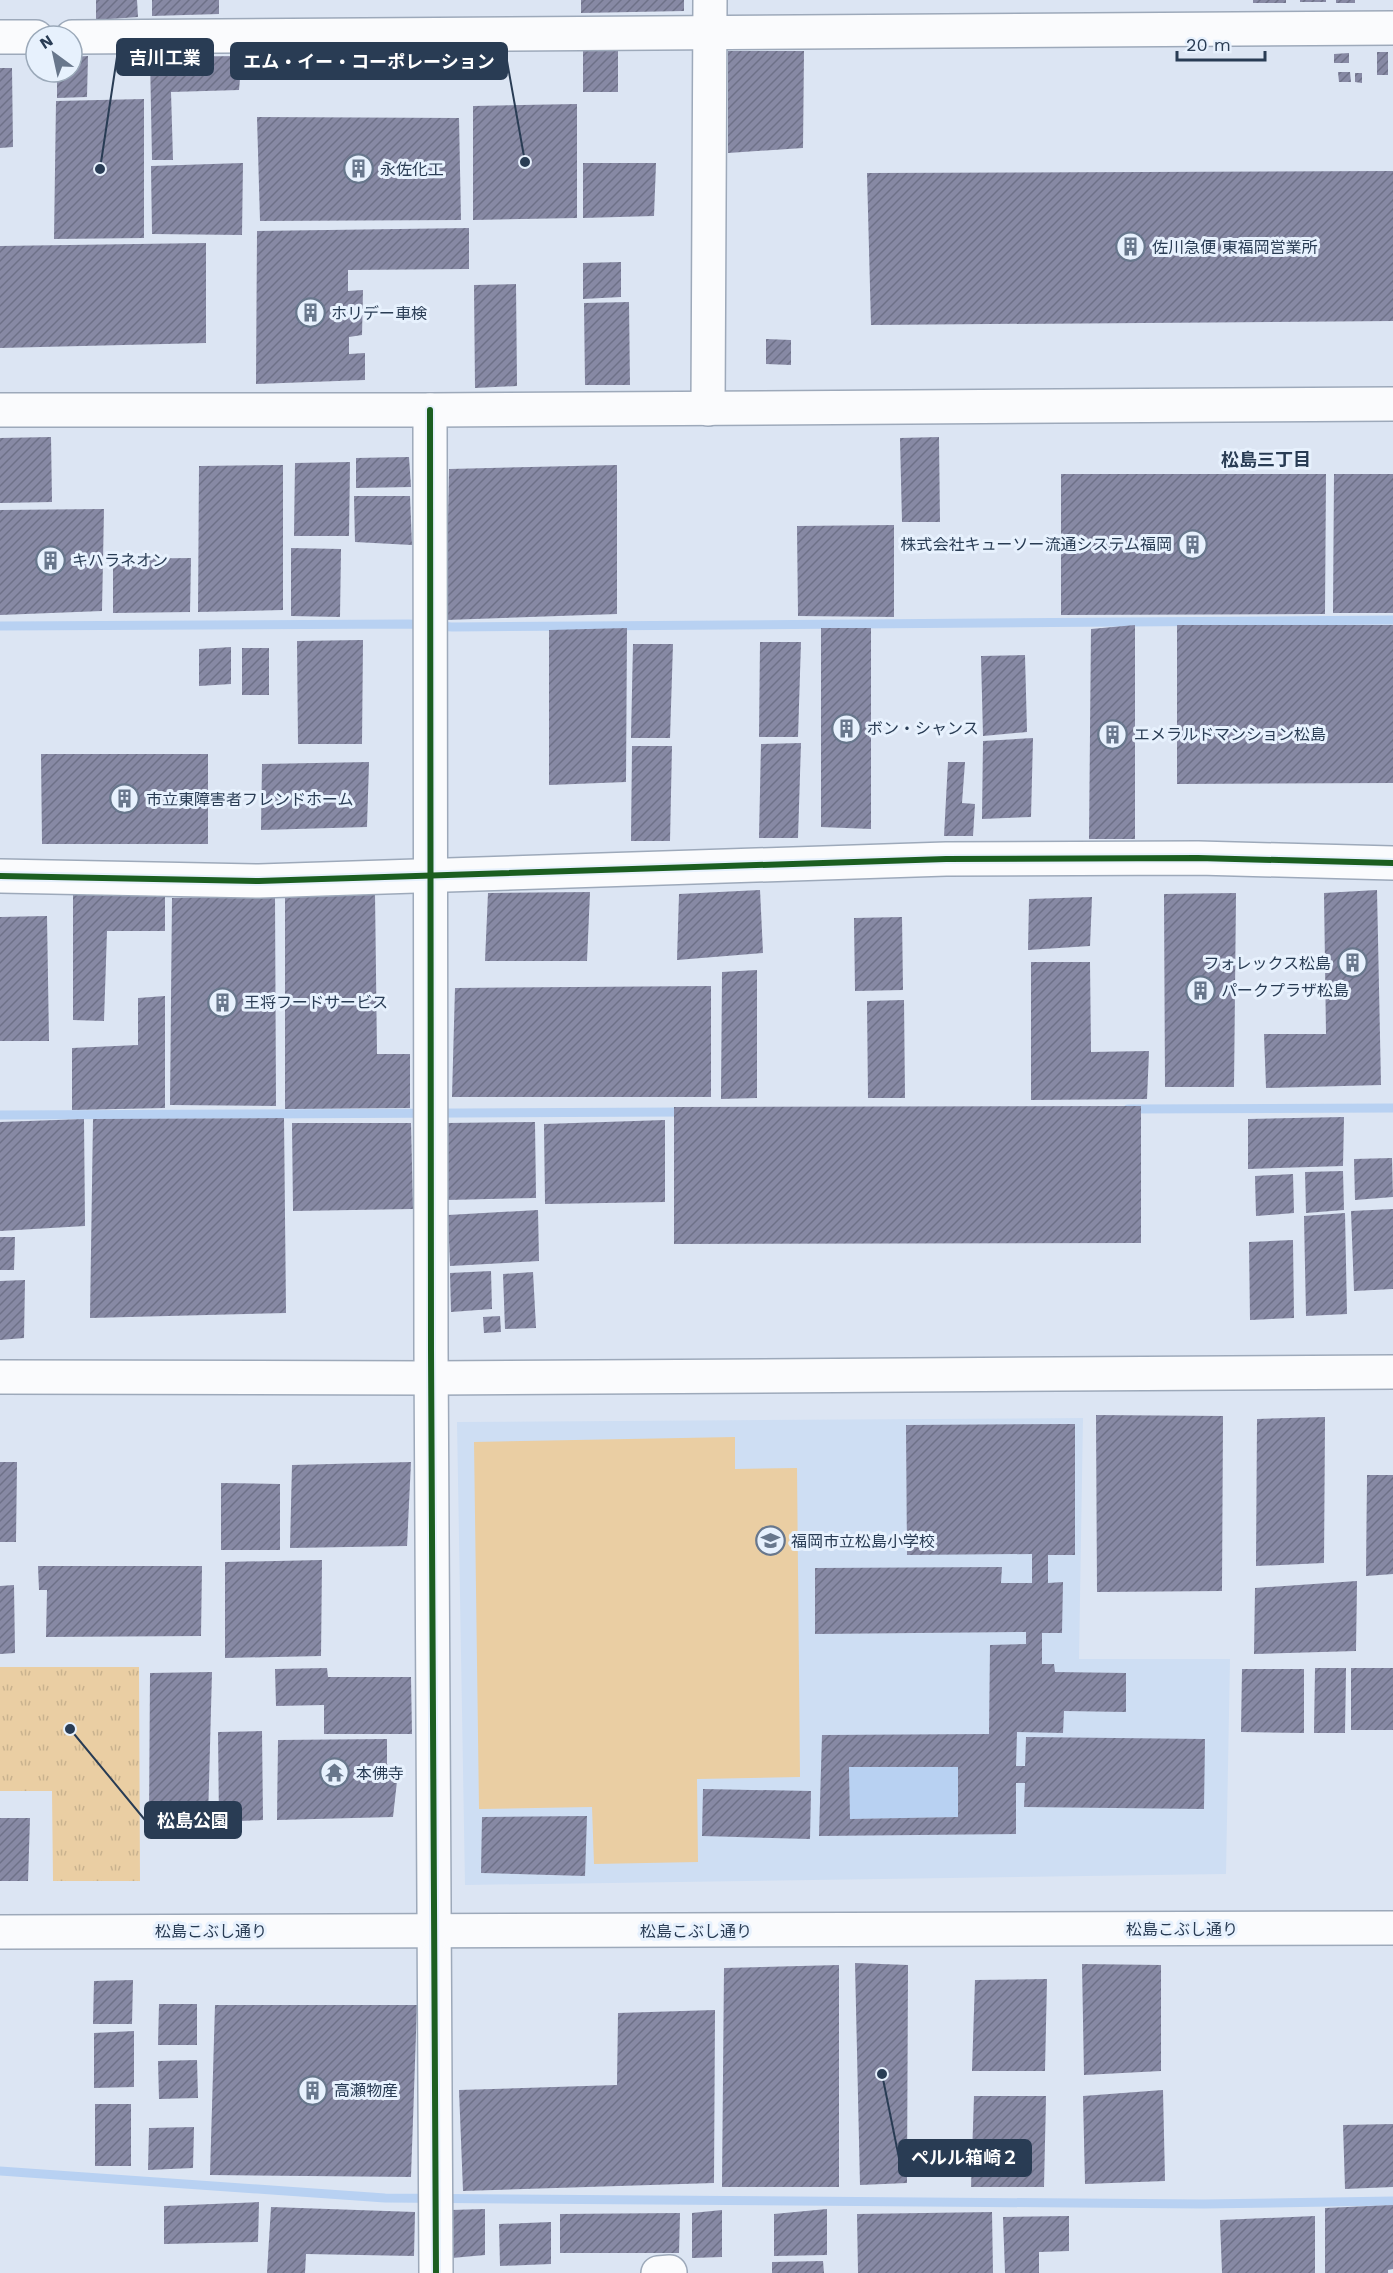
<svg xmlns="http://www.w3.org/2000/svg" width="1393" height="2273" viewBox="0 0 1393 2273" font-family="'Work Sans','Noto Sans JP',sans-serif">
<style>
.built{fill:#cedef3}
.grass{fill:url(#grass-tufts)}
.garden{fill:#eacea3}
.water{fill:#b8d1f2}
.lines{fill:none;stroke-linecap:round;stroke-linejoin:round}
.stream{stroke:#b8d1f2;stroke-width:9}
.building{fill:url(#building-hatch);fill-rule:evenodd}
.minor-casing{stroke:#9da9ba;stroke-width:36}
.tertiary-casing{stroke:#9da9ba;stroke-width:36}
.minor{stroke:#fafbfd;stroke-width:33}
.tertiary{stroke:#fafbfd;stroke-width:33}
.cycleway-casing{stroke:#e7f1fd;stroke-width:10}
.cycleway{stroke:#1b5e20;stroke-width:6}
.labels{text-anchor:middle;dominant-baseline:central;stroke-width:6;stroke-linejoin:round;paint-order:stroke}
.poi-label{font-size:16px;fill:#293c54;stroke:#e7f1fd;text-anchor:start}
.street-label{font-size:16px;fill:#293c54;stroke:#e7f1fd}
.neighbourhood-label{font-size:18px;font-weight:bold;fill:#293c54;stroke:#e7f1fd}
.leader{fill:none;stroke:#293c54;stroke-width:2}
.callout-dot{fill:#293c54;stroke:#e7f1fd;stroke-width:2}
.callout{fill:#293c54;stroke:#293c54;stroke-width:2}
.callout-label{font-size:18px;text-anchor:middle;font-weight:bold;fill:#fff}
</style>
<defs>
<pattern id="grass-tufts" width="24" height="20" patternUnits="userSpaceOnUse" patternTransform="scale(1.5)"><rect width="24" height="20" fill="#eacea3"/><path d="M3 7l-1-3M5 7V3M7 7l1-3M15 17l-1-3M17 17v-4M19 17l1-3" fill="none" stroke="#c9b28e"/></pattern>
<pattern id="building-hatch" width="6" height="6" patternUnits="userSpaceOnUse" patternTransform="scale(1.5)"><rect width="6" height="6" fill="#8789a4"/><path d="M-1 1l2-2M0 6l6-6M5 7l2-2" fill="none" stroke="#6e7188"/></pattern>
</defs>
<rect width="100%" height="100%" fill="#dce5f3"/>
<polygon class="built" points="1083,1418 1079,1659 1230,1659 1226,1874 465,1885 457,1422"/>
<polygon class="grass" points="0,1667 139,1667 140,1881 53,1881 52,1791 0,1791"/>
<polygon class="garden" points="735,1437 735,1469 797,1468 800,1777 697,1779 698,1862 594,1864 592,1807 479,1809 474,1442"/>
<polygon class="water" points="849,1767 958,1767 958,1817 850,1819"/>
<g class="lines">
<g class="stream">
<polyline points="0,626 409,624 452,627 1393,620"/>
<polyline points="1128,1109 1393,1108"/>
<polyline points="0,1115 686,1112"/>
<polyline points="0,2171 385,2198 1204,2204 1393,2201"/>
</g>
</g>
<g class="building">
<polygon points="96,0 137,0 138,17 96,20"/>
<polygon points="152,0 219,0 219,14 152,16"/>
<polygon points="581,0 684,0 684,11 581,13"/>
<rect x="1253" y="0" width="33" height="3"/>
<rect x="1300" y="0" width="26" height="2"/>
<rect x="1336" y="0" width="19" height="3"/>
<polygon points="618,48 618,92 583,92 583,49"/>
<polygon points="728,51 804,51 803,148 728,153"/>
<rect x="1377" y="52" width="11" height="23"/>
<polygon points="1349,53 1349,63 1334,63 1334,54"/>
<polygon points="88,56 87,97 57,98 57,72 72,72 72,57"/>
<polygon points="242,56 239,90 171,92 173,160 152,160 150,57"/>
<polygon points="0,68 12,68 13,147 0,148"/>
<polygon points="1338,72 1350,72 1351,82 1339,82"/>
<polygon points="1355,73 1362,73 1362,83 1355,82"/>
<polygon points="144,99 144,238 54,239 56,101"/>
<polygon points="577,104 577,218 473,220 473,106"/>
<polygon points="257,117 459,118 461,220 260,221"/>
<polygon points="243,163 242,235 152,234 151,166"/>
<polygon points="583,163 656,163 654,216 583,218"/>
<polygon points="1393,171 1393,321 871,325 867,173"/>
<polygon points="469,228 469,269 348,270 348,291 363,290 362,335 349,337 349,354 365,353 365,380 256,384 257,231"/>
<polygon points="206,243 206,343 0,348 0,246"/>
<polygon points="621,262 621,297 583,299 583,263"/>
<polygon points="516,284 517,386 475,388 474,285"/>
<polygon points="629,302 630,385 585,385 584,303"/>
<polygon points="766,339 791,340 791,365 766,364"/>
<polygon points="51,437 52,502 0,503 0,438"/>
<polygon points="939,437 940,522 902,522 900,438"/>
<polygon points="409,457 411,487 356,488 356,458"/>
<polygon points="350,462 349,536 294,536 295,463"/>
<polygon points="283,465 283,610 198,612 199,466"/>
<polygon points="617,465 617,614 446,620 449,469"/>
<polygon points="1061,474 1326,474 1325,614 1061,615"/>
<polygon points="1334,474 1393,474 1393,613 1333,613"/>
<polygon points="354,496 410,496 412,545 355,542"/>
<polygon points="104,509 102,611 0,615 0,510"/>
<polygon points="894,525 894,617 798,616 797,526"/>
<polygon points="291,548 341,549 340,617 291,616"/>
<polygon points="191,558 190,612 113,613 113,559"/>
<polygon points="1135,625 1135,839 1089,839 1091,629"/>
<polygon points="1177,625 1393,625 1393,783 1177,784"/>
<polygon points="627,628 626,782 549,785 549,630"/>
<polygon points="821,628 871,628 871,829 821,827"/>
<polygon points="363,640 362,744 298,744 297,641"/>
<polygon points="760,642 801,642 798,737 759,737"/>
<polygon points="633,644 673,644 670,738 631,738"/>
<polygon points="231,647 231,684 199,686 199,649"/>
<rect x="242" y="648" width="27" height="47"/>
<polygon points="1025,655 1027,732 983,736 981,656"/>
<polygon points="1033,738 1031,817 982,819 983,741"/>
<polygon points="801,743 798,838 759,838 761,744"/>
<polygon points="632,746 672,746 670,841 631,841"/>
<polygon points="41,754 208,754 208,844 42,844"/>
<polygon points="369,762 367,827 261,830 262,764"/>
<polygon points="948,762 965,762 962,803 975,804 973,836 944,836"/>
<polygon points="165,888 165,931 107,931 104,1021 73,1020 73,889"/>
<polygon points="760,890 763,953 677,960 679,894"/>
<polygon points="1377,890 1381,1085 1266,1088 1264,1034 1326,1034 1324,893"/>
<polygon points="590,892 587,961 485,961 488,893"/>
<polygon points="375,893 377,1054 410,1054 410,1108 285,1109 285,896"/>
<polygon points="1236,893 1234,1087 1165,1087 1164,894"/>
<polygon points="275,895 276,1106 170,1105 172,898"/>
<polygon points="1092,897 1090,946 1028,950 1029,899"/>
<polygon points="47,916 49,1041 0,1041 0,917"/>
<polygon points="902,917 903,990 855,991 854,918"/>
<polygon points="1031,962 1090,962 1091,1052 1149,1051 1147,1099 1031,1100"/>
<polygon points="757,970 757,1098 721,1099 722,972"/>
<polygon points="711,986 711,1097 452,1097 455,988"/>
<polygon points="165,996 165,1108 72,1110 72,1048 138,1045 138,998"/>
<polygon points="904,1000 905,1098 868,1098 867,1001"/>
<polygon points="1141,1106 1141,1243 674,1244 674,1107"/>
<polygon points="1344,1117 1343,1166 1248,1169 1248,1119"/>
<polygon points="284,1118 286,1313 90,1318 93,1119"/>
<polygon points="84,1119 85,1226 0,1231 0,1122"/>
<polygon points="665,1120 665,1202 545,1204 544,1124"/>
<polygon points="535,1122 536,1198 446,1200 447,1123"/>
<polygon points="292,1123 411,1123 413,1209 293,1211"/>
<polygon points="1392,1158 1393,1197 1355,1200 1354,1159"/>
<polygon points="1343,1171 1344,1210 1306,1213 1305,1172"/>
<polygon points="1293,1174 1294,1213 1256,1216 1255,1176"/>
<polygon points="1393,1209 1393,1289 1354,1291 1351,1211"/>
<polygon points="538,1210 539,1261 450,1266 448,1215"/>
<polygon points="1345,1213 1347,1314 1306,1316 1304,1216"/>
<polygon points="0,1237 15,1237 14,1270 0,1270"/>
<polygon points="1293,1240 1294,1318 1250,1320 1249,1242"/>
<polygon points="491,1271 492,1309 451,1312 450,1273"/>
<polygon points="533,1272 536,1328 505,1329 503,1274"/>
<polygon points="25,1280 24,1338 0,1340 0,1281"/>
<polygon points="500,1316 501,1332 484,1333 483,1317"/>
<polygon points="1096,1415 1223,1416 1222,1591 1097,1592"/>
<polygon points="1325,1417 1324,1563 1256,1566 1257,1419"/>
<path d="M1075 1424V1555H1048V1583L1063 1582 1062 1633H1042V1664H1054L1055 1672 1126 1673V1712L1064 1711 1063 1733 1017 1732 1016 1766H1025L1026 1737 1205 1739 1204 1809 1024 1807 1025 1783H1016V1834L819 1836 822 1735 989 1734 990 1645 1026 1644V1632L815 1634V1568L1002 1567 1001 1583H1032V1554L907 1555 906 1425ZM849 1767H958V1817L850 1819Z"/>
<polygon points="0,1462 17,1462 16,1542 0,1542"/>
<polygon points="411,1462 407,1546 290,1548 292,1465"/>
<polygon points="1367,1475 1393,1475 1393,1574 1366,1576"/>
<polygon points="221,1483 280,1484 280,1550 221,1550"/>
<polygon points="322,1560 321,1656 225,1658 225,1562"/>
<polygon points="38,1566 202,1566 201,1636 46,1637 47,1590 39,1590"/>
<polygon points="1357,1581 1356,1651 1254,1654 1255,1588"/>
<polygon points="14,1585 15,1653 0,1654 0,1586"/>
<polygon points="327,1668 328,1677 411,1677 412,1734 324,1734 324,1705 276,1706 275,1669"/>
<polygon points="1315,1668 1346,1668 1345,1733 1314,1733"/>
<rect x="1351" y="1668" width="42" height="62"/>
<polygon points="1242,1669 1304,1669 1304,1733 1241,1732"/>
<polygon points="212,1672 208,1820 149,1821 150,1673"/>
<polygon points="262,1731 263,1820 219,1822 218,1732"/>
<polygon points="387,1739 387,1764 397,1781 393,1817 277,1820 278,1740"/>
<polygon points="703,1789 811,1791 810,1839 702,1836"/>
<polygon points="587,1816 585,1876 481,1873 482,1817"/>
<polygon points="0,1818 30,1818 28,1881 0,1881"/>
<polygon points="855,1963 908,1965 907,2183 860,2185"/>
<polygon points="1082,1964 1161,1965 1161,2071 1084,2075"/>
<polygon points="839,1965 839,2187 722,2187 724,1968"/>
<polygon points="1047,1979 1045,2071 972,2071 975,1980"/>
<polygon points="133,1980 132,2024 93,2024 94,1981"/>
<polygon points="159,2004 197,2004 197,2045 158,2045"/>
<polygon points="215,2005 417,2005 411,2177 210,2175"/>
<polygon points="715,2010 714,2183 463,2191 459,2090 617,2085 618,2013"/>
<polygon points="134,2031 134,2087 94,2088 94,2033"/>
<polygon points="197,2060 198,2098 159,2099 158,2061"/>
<polygon points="1163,2090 1165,2181 1085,2184 1083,2096"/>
<polygon points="974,2096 1046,2096 1044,2187 971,2187"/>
<rect x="95" y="2104" width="36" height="62"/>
<polygon points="1393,2124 1393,2187 1345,2189 1343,2125"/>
<polygon points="194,2127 193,2168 148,2170 149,2128"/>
<polygon points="259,2202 258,2242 164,2244 164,2206"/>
<polygon points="1393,2205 1393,2269 1388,2270 1388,2273 1325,2273 1325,2208"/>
<polygon points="271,2207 415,2212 414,2256 306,2254 305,2273 267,2273"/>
<polygon points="485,2209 485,2255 452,2258 451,2210"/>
<polygon points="827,2209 827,2255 774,2256 774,2214"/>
<polygon points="722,2210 722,2257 692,2258 692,2213"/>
<polygon points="992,2212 993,2273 858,2273 857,2214"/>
<polygon points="680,2213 679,2253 560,2253 560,2214"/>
<polygon points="1069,2216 1069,2251 1039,2252 1039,2273 1005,2273 1003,2217"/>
<polygon points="1315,2216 1315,2273 1222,2273 1220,2220"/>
<polygon points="551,2222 551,2264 500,2266 499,2224"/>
<polygon points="823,2261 824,2273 772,2273 772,2262"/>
</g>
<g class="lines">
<defs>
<g id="minor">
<polyline points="0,37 36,37"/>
<polyline points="72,37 1393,28"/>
<polyline points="708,409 710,0"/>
<polyline points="0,410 430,410 1393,404"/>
<polyline points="430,410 431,1350 436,2273"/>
<polyline points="0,876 259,881 946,859 1198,858 1393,863"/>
<polyline points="658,2273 670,2272"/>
</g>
<g id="tertiary">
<polyline points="0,1377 431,1378 1393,1372"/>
<polyline points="0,1932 1393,1928"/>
</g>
</defs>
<use href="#minor" class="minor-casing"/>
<use href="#tertiary" class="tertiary-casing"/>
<use href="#minor" class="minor"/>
<use href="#tertiary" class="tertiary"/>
<defs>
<g id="cycleway">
<polyline points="430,410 431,1350 436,2273"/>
<polyline points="0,876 259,881 946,859 1198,858 1393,863"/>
</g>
</defs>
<use href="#cycleway" class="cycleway-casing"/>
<use href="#cycleway" class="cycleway"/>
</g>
<defs>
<symbol id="building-ring" viewBox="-11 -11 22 22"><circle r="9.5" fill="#e7f1fd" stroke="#68778c" stroke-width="1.5"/><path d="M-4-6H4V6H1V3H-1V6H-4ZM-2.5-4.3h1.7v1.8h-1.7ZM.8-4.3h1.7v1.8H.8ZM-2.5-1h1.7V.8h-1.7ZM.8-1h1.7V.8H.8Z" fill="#68778c"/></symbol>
<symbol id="school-ring" viewBox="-11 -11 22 22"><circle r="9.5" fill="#e7f1fd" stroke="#68778c" stroke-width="1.5"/><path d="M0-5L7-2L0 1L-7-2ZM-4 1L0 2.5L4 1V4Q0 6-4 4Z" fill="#68778c"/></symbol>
<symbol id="temple-ring" viewBox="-11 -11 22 22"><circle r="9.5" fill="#e7f1fd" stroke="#68778c" stroke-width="1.5"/><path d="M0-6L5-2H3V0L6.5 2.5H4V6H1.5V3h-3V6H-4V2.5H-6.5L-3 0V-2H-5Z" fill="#68778c"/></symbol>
</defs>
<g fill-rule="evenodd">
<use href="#building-ring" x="342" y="152" width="33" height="33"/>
<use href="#building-ring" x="1114" y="230" width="33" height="33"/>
<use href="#building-ring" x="294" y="296" width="33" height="33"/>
<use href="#building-ring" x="1176" y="528" width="33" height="33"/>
<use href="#building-ring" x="34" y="544" width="33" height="33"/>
<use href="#building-ring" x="830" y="712" width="33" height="33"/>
<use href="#building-ring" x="1096" y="718" width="33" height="33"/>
<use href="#building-ring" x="108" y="782" width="33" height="33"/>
<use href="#building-ring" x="1336" y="946" width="33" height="33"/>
<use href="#building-ring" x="1184" y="974" width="33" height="33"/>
<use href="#building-ring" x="206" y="986" width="33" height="33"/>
<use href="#school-ring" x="754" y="1524" width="33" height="33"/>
<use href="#temple-ring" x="318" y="1756" width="33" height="33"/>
<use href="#building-ring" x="296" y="2074" width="33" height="33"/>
</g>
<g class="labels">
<g class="poi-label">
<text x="380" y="169">永佐化工</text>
<text x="1152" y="247">佐川急便 東福岡営業所</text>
<text x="331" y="313">ホリデー車検</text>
<text x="1172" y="544" text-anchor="end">株式会社キューソー流通システム福岡</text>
<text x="72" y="560">キハラネオン</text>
<text x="867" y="728">ボン・シャンス</text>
<text x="1134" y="734">エメラルドマンション松島</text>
<text x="146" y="799">市立東障害者フレンドホーム</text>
<text x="1331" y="963" text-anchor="end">フォレックス松島</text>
<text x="1221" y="990">パークプラザ松島</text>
<text x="244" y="1002">王将フードサービス</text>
<text x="791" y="1541">福岡市立松島小学校</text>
<text x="356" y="1773">本佛寺</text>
<text x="334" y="2090">高瀬物産</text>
</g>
<g class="street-label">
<text x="1182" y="1929">松島こぶし通り</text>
<text x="211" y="1931">松島こぶし通り</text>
<text x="696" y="1931">松島こぶし通り</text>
</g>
<g class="neighbourhood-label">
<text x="1266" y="459">松島三丁目</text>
</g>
</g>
<path class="leader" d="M100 169L117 57M525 162L507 61M70 1729L145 1820M882 2074L899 2158"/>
<g class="callout-dot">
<circle cx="100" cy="169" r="6"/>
<circle cx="525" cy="162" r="6"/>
<circle cx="70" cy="1729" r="6"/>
<circle cx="882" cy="2074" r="6"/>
</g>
<g class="callout">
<rect x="117" y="39" width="96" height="36" rx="6"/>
<rect x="231" y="43" width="276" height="36" rx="6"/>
<rect x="145" y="1802" width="96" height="36" rx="6"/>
<rect x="899" y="2140" width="132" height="36" rx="6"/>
</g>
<g class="callout-label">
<text x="165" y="64">吉川工業</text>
<text x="369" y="68">エム・イー・コーポレーション</text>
<text x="193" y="1827">松島公園</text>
<text x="965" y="2164">ペルル箱崎２</text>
</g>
<g transform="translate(54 54) rotate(327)"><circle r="28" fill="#e7f1fd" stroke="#9ba9b9" stroke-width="1.5"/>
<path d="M0-4.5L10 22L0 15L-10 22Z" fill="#68778c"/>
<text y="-9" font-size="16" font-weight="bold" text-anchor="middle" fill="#293c54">N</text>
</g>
<path d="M1177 51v9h88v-9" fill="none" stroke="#293c54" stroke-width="3"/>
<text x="1186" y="51" font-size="18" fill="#293c54" stroke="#e7f1fd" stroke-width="4.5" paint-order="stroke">20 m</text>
</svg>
